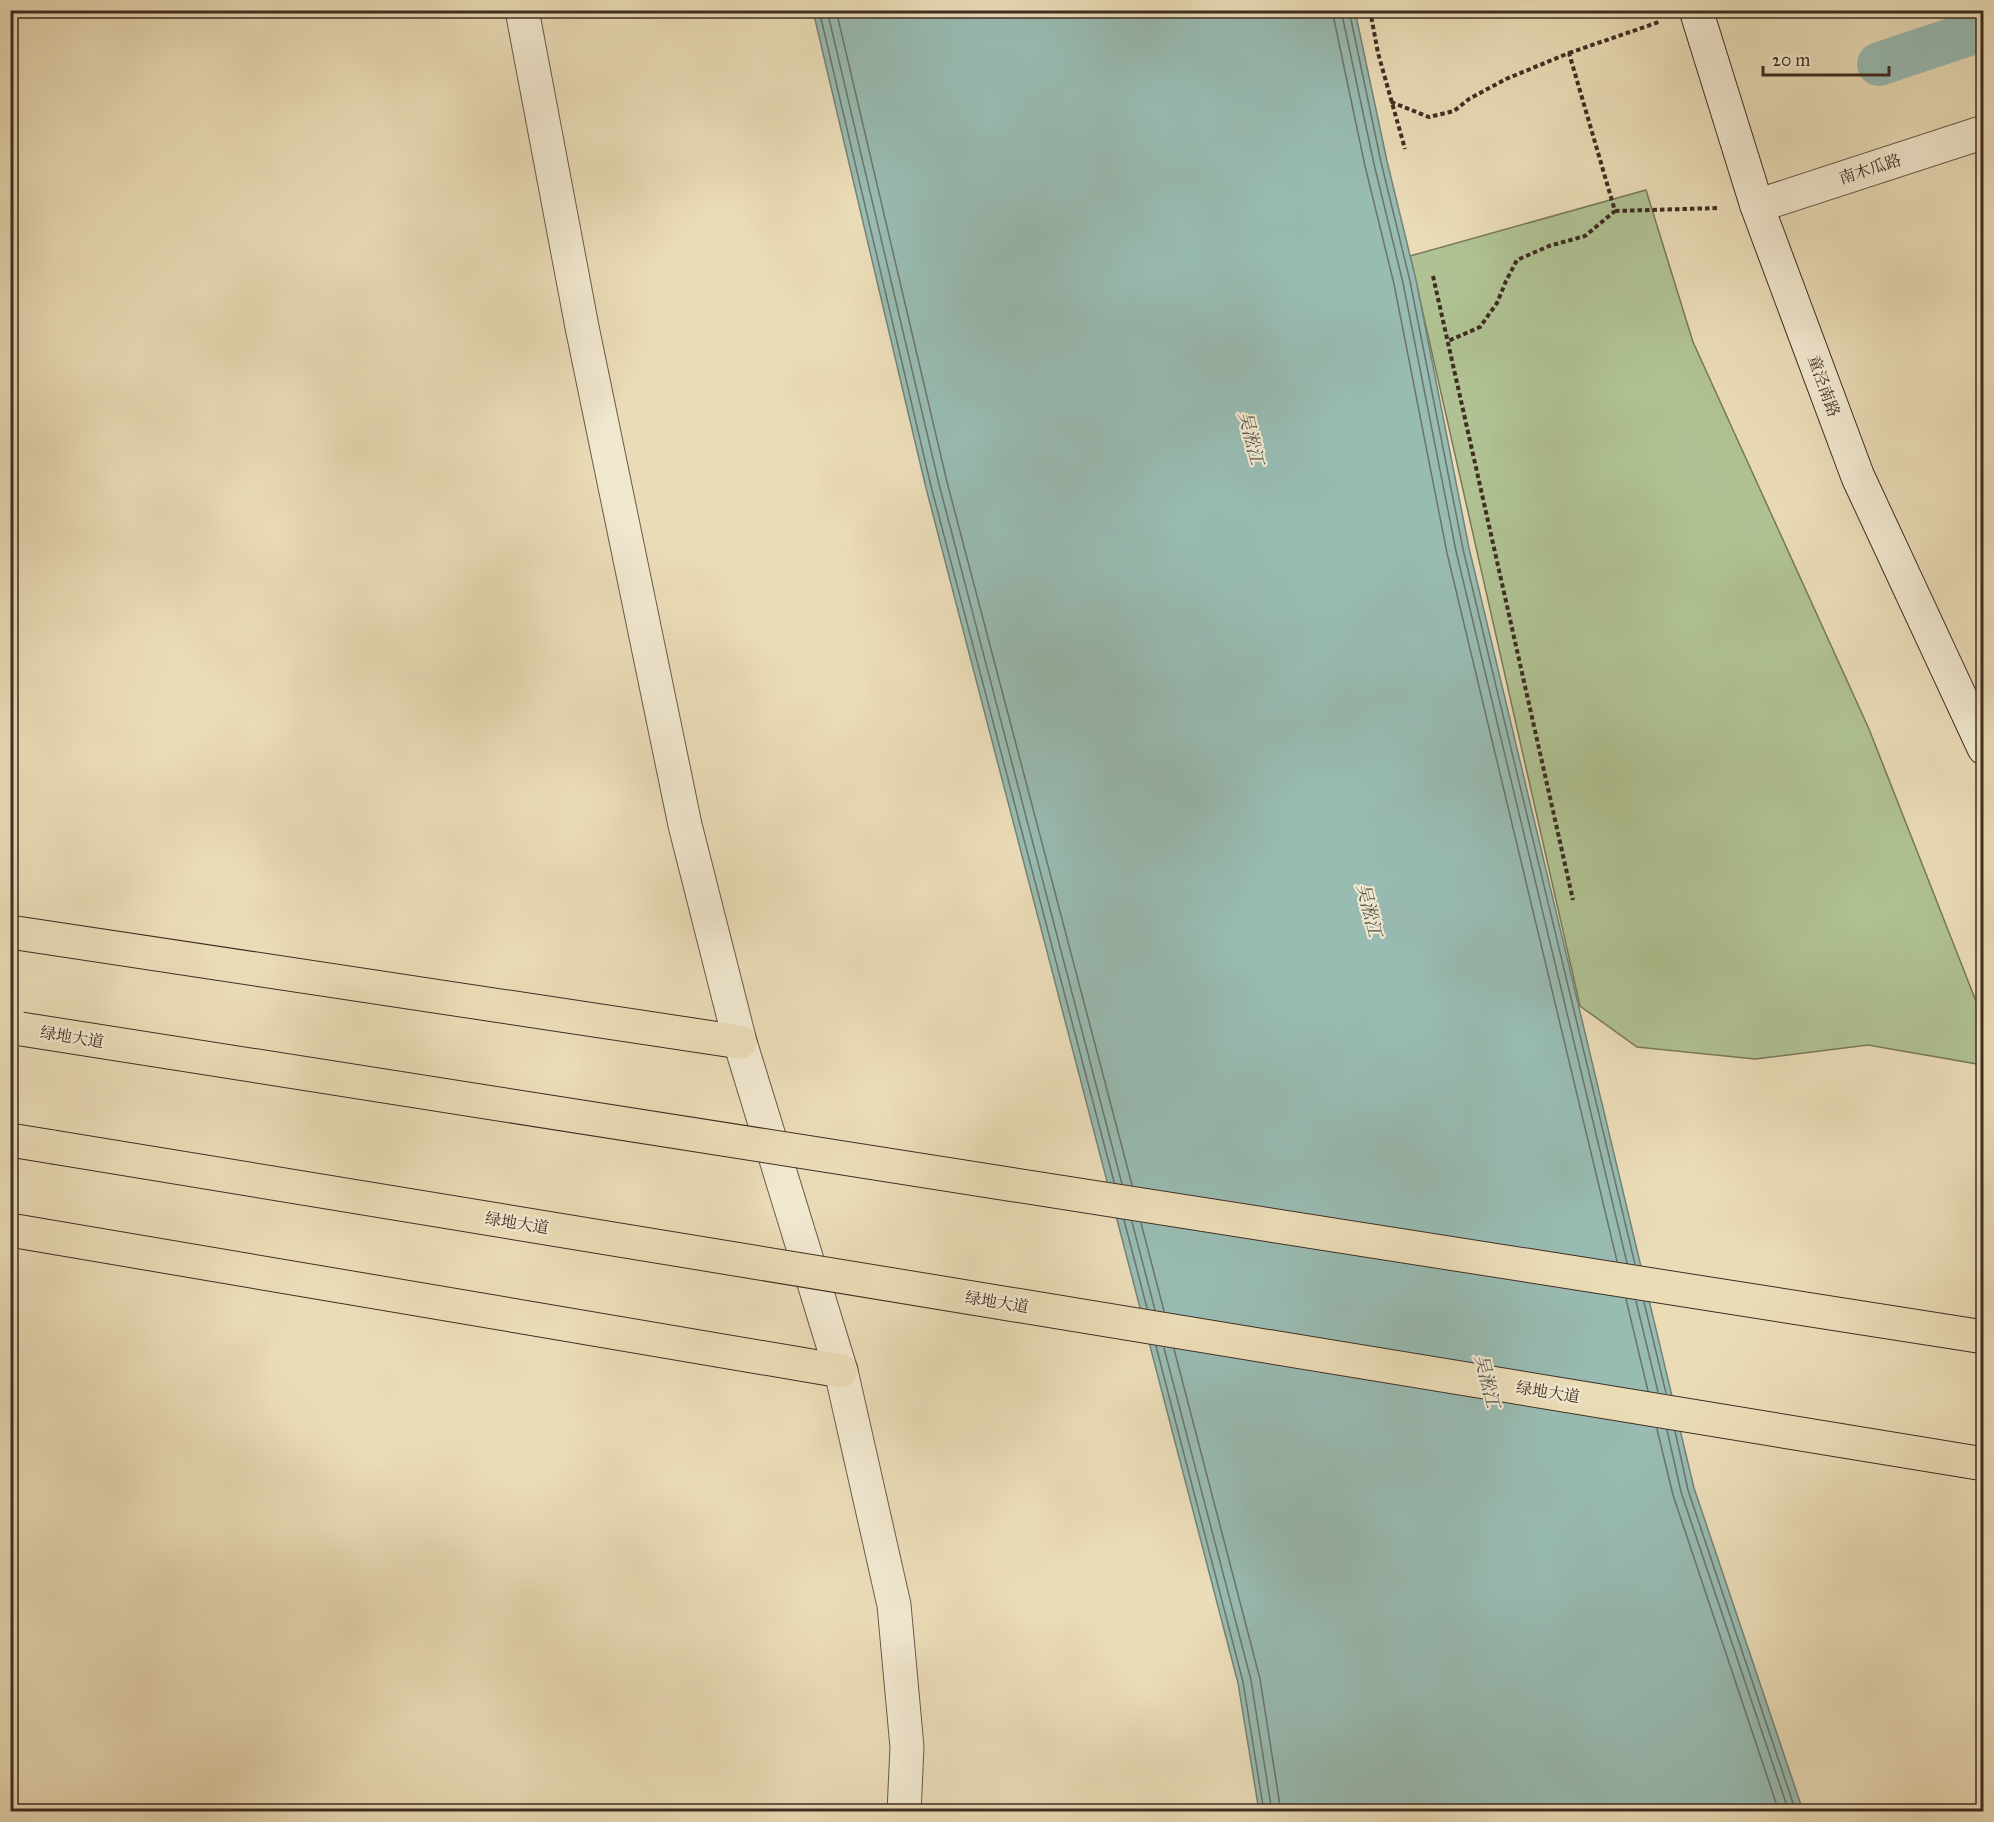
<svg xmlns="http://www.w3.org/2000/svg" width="1994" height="1822" viewBox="0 0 1994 1822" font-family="'IM FELL Great Primer','Noto Serif SC',serif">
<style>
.green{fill:#b0c293;stroke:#78785b;stroke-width:1.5}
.water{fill:#98bbb2;stroke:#748279;stroke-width:1.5}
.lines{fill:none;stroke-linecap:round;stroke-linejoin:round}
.shore{stroke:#6c746a;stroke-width:1.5}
.canal{stroke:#98bbb2;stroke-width:44}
.tertiary-casing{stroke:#6a5948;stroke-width:35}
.secondary-casing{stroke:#3f2d23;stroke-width:35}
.primary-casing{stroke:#3f2d23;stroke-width:35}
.path{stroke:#3f2d23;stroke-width:4;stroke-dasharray:4.5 3;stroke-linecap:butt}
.tertiary{stroke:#f1e8d0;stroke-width:33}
.secondary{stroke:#f1e8d0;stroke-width:33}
.primary{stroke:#eadcb7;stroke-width:33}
.primary-bridge-casing{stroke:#3f2d23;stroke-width:35;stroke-linecap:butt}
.primary-bridge{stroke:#eadcb7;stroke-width:33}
.labels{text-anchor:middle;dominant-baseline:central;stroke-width:4.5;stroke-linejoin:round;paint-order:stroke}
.street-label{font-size:16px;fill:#3f2d23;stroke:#f1e8d0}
.water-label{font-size:18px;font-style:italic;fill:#555047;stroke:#f1e8d0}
</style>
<rect width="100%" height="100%" fill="#eadcb7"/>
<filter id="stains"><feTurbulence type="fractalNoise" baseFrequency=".00333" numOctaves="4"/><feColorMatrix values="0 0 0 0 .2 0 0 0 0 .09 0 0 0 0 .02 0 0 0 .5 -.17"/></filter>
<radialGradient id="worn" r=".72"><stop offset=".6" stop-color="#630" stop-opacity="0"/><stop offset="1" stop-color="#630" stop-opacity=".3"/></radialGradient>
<polygon class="green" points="1646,190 1693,342 1869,729 1983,1019 1983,1065 1868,1045 1755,1059 1637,1047 1580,1006 1410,256"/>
<polygon class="water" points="813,11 1355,11 1387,161 1416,280 1469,548 1694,1488 1803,1811 1259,1811 1238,1683 926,488"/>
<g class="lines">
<g class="shore">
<polyline points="819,10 931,486 1114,1182"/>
<polyline points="827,10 939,484 1122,1184"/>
<polyline points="836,10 947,482 1132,1185"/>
<polyline points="1332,10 1365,166 1394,284 1447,553 1617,1261"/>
<polyline points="1341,10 1374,164 1403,283 1456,551 1627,1263"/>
<polyline points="1349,10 1381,162 1410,281 1463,549 1635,1264"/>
<polyline points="1124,1220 1147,1308"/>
<polyline points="1132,1222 1155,1310"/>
<polyline points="1141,1223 1164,1311"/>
<polyline points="1626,1299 1648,1391"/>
<polyline points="1636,1301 1658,1392"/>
<polyline points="1644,1302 1666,1393"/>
<polyline points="1156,1346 1243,1682 1264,1812"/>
<polyline points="1164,1348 1251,1680 1272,1812"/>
<polyline points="1174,1349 1260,1679 1281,1812"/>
<polyline points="1657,1429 1673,1495 1779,1812"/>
<polyline points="1667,1430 1681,1492 1789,1812"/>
<polyline points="1675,1431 1688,1490 1796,1812"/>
</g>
<polyline class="canal" points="1879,64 1984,29"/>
<defs>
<g id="tertiary">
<polyline points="522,10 582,327 685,825 740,1042 841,1371 894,1605 907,1747 904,1812"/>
<polyline points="1757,206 1984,132"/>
</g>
<polyline id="secondary" points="1696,10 1757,206 1858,477 1984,748"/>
<g id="primary">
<polyline points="10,932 740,1042"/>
<polyline points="10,1140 53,1147"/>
<polyline points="10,1230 841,1371"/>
</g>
</defs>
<use href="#tertiary" class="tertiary-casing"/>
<use href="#secondary" class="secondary-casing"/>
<use href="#primary" class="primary-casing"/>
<g class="path">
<polyline points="1370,10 1378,53 1405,149"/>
<polyline points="1569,53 1659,22"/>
<polyline points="1391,102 1429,117 1454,111 1469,99 1506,79 1569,53 1615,211 1585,236 1549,246 1517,260 1506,281 1497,303 1480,327 1448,341"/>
<polyline points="1615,211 1719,208"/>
<polyline points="1433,276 1573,900"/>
</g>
<use href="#tertiary" class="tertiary"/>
<use href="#secondary" class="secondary"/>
<use href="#primary" class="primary"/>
<defs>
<g id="primary-bridge">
<polyline points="21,1029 1984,1337"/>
<polyline points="53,1147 1984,1464"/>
</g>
</defs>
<use href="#primary-bridge" class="primary-bridge-casing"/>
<use href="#primary-bridge" class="primary-bridge"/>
</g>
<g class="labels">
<g class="street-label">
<text transform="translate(1870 169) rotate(-18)">南木瓜路</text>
<text transform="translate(1824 386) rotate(70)">童泾南路</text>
<text transform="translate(72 1037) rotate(9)">绿地大道</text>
<text transform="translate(517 1223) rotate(9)">绿地大道</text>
<text transform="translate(997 1302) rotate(9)">绿地大道</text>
<text transform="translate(1548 1392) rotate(9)">绿地大道</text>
</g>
<g class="water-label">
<text transform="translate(1251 438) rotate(76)">吴淞江</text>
<text transform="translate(1369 910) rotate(76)">吴淞江</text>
<text transform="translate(1487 1381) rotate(76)">吴淞江</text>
</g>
</g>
<rect width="1994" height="1822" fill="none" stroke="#eadcb7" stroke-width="36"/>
<rect x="12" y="12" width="1970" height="1798" fill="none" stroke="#3f2d23" stroke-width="3"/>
<rect x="18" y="18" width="1958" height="1786" fill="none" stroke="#3f2d23" stroke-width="1.5"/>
<path d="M1763 66v9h126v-9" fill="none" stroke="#3f2d23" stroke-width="3"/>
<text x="1772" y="66" font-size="18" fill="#3f2d23" stroke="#f1e8d0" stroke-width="4.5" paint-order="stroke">20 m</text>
<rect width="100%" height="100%" filter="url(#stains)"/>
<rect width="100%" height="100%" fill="url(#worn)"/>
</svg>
